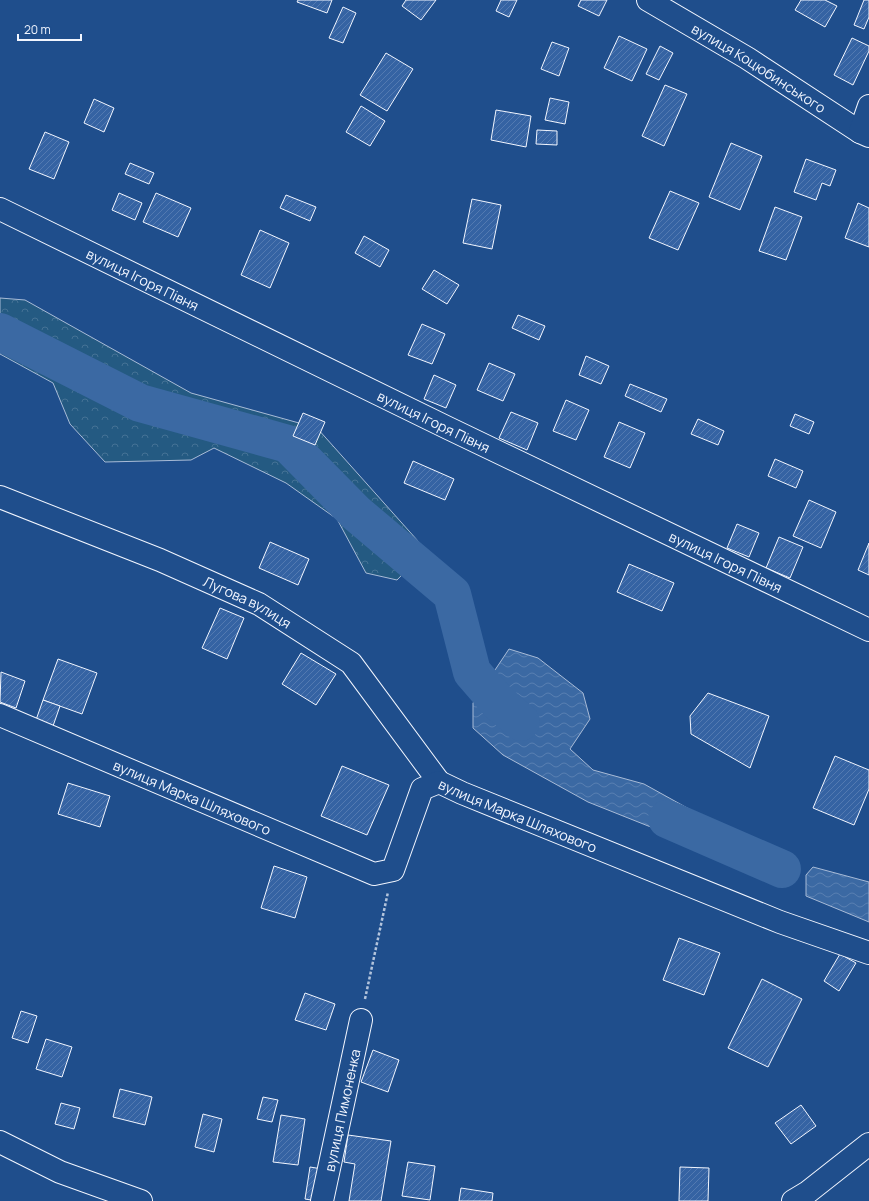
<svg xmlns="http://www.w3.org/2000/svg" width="869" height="1201" viewBox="0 0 869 1201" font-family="Manrope,sans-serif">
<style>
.forest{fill:url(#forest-crowns);stroke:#a8bbd7}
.water{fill:url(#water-waves);stroke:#a8bbd7}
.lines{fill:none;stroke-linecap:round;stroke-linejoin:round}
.river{stroke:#3b69a3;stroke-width:38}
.building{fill:url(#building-hatch);stroke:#f2f6ff}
.minor-casing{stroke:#f2f6ff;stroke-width:24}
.path{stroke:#b3c4dc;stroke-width:2.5;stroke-dasharray:3 2;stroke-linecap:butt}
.minor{stroke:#1f4e8c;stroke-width:22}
.labels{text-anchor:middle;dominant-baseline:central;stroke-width:3;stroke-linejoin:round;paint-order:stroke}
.street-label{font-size:14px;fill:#f2f6ff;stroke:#1f4e8c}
</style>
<defs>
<pattern id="forest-crowns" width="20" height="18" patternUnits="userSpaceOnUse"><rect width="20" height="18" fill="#245a82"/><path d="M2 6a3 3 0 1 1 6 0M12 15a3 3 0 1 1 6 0" fill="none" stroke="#447295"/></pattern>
<pattern id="water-waves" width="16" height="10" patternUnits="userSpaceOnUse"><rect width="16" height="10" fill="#3b69a3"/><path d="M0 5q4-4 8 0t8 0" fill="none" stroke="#587fb1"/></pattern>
<pattern id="building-hatch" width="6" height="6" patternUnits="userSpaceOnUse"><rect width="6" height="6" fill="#3563a3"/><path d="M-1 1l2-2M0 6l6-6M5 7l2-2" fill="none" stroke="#537ab1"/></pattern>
</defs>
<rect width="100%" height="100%" fill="#1f4e8c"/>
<polygon class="forest" points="0,298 25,300 191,393 317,428 426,550 397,580 366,573 337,519 286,483 214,448 191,460 105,462 70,424 53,383 0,354"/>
<g class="water">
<polygon points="509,649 538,658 583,693 590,719 570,749 593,770 644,784 718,825 711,851 588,802 503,755 473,728 473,703"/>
<polygon points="813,867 869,882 869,922 806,896 806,875"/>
</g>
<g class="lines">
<g class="river">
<polyline points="0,332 140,403 288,444 356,513 452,594 472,672 498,702 521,722"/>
<polyline points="667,819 782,869"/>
</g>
</g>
<g class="building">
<polygon points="298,0 332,0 327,13 297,2"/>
<polygon points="406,0 436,0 421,20 402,6"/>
<polygon points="501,0 517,0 509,17 496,11"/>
<polygon points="581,0 607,0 599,16 578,6"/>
<polygon points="801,0 825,0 837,6 825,27 795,10"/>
<polygon points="864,0 869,0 869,17 864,29 854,25"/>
<polygon points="343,7 356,13 343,43 329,38"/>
<polygon points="619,36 647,49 632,81 604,68"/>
<polygon points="852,38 869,46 869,51 853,85 834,75"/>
<polygon points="552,42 569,48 559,76 541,69"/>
<polygon points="660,46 673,53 659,80 646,74"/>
<polygon points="386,53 413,69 387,111 360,95"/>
<polygon points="665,85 687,94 664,146 642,136"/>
<polygon points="550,98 569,102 565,124 545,120"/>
<polygon points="94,99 114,108 104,132 84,123"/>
<polygon points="361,106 385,121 370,146 346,132"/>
<polygon points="496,110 531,116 526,147 491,140"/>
<polygon points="537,130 557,131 557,145 536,144"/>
<polygon points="45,132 69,142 54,179 29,169"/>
<polygon points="731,143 762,156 740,210 709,197"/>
<polygon points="806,159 836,170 830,186 822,183 816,200 794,192"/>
<polygon points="130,163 154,173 149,184 125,174"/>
<polygon points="670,191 699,203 678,250 649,238"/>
<polygon points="119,193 142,203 135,220 112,210"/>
<polygon points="156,193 191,208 178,237 143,222"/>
<polygon points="286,195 316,207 310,221 280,208"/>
<polygon points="472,199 501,205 492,249 463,243"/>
<polygon points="858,203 869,208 869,247 845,238"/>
<polygon points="775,207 802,217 786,260 759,251"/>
<polygon points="260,230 289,243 270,288 241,275"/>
<polygon points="364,236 389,250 380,267 355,253"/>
<polygon points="434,270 459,285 447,304 422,289"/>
<polygon points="518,315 545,326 539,340 512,328"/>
<polygon points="422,324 445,334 432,364 408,355"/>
<polygon points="586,356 609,366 601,384 579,375"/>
<polygon points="489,363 515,374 503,401 477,390"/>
<polygon points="434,375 456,385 446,408 424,399"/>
<polygon points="630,384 667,399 661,412 625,396"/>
<polygon points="566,400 589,410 576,440 553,431"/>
<polygon points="511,412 538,423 527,450 499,438"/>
<polygon points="303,413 325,422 315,445 293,436"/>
<polygon points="795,414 814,422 809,434 790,426"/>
<polygon points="698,419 724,431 718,445 691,434"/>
<polygon points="619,422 645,433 630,468 604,457"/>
<polygon points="775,459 803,471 796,488 768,476"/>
<polygon points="413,461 454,479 445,500 404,483"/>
<polygon points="809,500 836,512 821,548 793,536"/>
<polygon points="737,524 759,533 749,557 727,548"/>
<polygon points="779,537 803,547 790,578 766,568"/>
<polygon points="270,542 309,559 298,585 259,568"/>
<polygon points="869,543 869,575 858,570"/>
<polygon points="629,564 674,583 662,611 617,592"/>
<polygon points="220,608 244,618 227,659 202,648"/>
<polygon points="301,653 336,674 316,705 282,684"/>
<polygon points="58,659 97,673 82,714 43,700"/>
<polygon points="1,672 25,681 16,708 0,702"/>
<polygon points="708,693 769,716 750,768 691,734 690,716"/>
<polygon points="43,700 60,706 53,726 36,720"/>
<polygon points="835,756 869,770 869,789 854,825 813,808"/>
<polygon points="342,766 389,785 367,835 321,816"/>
<polygon points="68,783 110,796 100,827 58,814"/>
<polygon points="274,866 307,877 295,918 261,908"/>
<polygon points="679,938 720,953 704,995 663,980"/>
<polygon points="840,954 856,963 839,991 824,981"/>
<polygon points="762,979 802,999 768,1067 728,1048"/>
<polygon points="305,993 335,1004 326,1030 295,1020"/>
<polygon points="21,1011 37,1016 28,1043 12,1038"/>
<polygon points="46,1039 72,1047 62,1077 36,1069"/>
<polygon points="373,1050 399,1060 388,1092 361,1082"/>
<polygon points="120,1089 152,1097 145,1125 113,1117"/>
<polygon points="263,1097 278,1100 272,1122 257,1119"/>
<polygon points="61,1103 80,1108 74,1129 55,1124"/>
<polygon points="801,1105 816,1126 791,1144 775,1123"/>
<polygon points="203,1114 222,1119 214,1152 195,1147"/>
<polygon points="281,1115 305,1119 298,1165 273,1162"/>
<polygon points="348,1135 391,1141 381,1201 349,1201 355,1164 344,1162"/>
<polygon points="408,1162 435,1166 430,1200 402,1196"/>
<polygon points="310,1167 322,1169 317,1201 305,1199"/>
<polygon points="680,1167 709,1168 708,1201 679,1201"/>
<polygon points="461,1188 493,1193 492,1201 459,1201"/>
</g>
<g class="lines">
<defs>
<g id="minor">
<path id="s1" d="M648 0 747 58 860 132 869 136"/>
<polyline points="860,132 869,106"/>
<path id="s2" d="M0 209 448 428 869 630"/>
<path id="s3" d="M0 497 160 560 259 604 351 663 439 782"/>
<path id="s4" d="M0 715 374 874 393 870 422 789 439 782 462 793 780 922 869 953"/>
<polyline points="0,1142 60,1172 141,1201"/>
<path id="s5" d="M322 1201 361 1020"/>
<polyline points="793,1201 808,1192 869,1144"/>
</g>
</defs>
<use href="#minor" class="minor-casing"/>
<polyline class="path" points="365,999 388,892"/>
<use href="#minor" class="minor"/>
</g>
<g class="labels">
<g class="street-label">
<text stroke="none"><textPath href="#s1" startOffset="130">вулиця Коцюбинського</textPath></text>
<text stroke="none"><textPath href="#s2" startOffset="159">вулиця Ігоря Півня</textPath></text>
<text stroke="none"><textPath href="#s2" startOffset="483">вулиця Ігоря Півня</textPath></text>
<text stroke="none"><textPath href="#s2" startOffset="807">вулиця Ігоря Півня</textPath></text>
<text stroke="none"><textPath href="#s3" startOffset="269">Лугова вулиця</textPath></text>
<text stroke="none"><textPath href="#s4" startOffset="209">вулиця Марка Шляхового</textPath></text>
<text stroke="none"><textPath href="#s4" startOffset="616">вулиця Марка Шляхового</textPath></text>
<text stroke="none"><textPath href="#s5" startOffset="93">вулиця Пимоненка</textPath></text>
</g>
</g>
<path d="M18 34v6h63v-6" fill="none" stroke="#f2f6ff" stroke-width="2"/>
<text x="24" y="34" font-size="12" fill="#f2f6ff" stroke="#1f4e8c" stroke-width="3" paint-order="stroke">20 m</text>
</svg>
